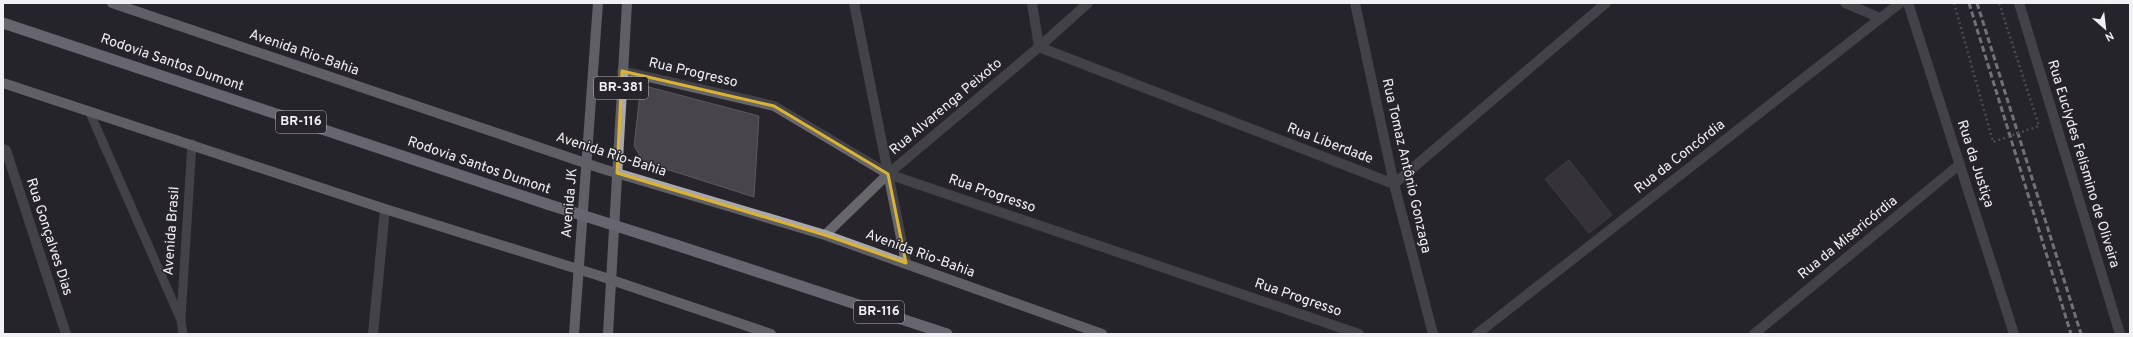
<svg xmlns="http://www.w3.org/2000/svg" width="2133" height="337" viewBox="0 0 2133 337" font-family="Overpass,sans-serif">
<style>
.building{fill:#47444c;stroke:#5b5860}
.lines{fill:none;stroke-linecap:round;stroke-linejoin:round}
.service{stroke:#67666a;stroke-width:9}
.minor{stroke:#67666a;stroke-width:10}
.tertiary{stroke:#67666a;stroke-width:10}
.primary{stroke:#a9a7ae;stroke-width:10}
.trunk{stroke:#b6b4bc;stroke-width:11}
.rail{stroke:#cfced3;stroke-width:3;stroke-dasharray:6 3;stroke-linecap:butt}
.path-bridge{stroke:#78767b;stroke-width:2.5;stroke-dasharray:2 3;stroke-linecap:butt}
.trunk-bridge{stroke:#b6b4bc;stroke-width:11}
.marked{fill:none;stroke:#dab333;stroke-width:3;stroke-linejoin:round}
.labels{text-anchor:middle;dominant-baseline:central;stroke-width:3;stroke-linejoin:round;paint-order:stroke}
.shield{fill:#27252b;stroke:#b4b3b8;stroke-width:1}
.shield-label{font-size:13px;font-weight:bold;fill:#f1f0f4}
.street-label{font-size:14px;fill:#f1f0f4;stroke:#27252b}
</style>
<rect width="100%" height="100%" fill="#27252b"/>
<g class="building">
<polygon points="641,85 759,116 754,197 644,162 634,146"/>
<polygon points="1569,160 1612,215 1589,233 1545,179"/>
</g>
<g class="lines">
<g class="service">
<polyline points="90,113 181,320 183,334"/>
<polyline points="181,318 192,144"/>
</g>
<g class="minor">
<polyline points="854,3 906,263"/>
<polyline points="1032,3 1039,47 1394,184 1606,3"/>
<polyline points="1845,3 1880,18"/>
<polyline points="1908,3 2014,334"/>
<polyline points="622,71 774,106 888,174 1359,334"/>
<polyline points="3,149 6,150 66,334"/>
<polyline points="825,235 888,174 1039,47 1088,3"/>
<polyline points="1477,334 1900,3"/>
<polyline points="1754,334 1960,164"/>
</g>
<g class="tertiary">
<polyline points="1355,3 1394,184 1433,334"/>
<polyline points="2019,3 2120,334"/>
<polyline points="373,334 385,209"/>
</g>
<g class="primary">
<polyline points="112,3 603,169 825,235 1102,334"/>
<polyline points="3,83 385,209 597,275 771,334"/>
<polyline points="574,334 598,3"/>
<polyline points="608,334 627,3"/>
</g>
<g class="trunk">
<polyline points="3,23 547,204"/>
<polyline points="676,245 947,334"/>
</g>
<g class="rail">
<polyline points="1969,3 2071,334"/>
<polyline points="1977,3 2081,334"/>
</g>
<polyline class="path-bridge" points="1954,3 1993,142 2039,126 1999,3"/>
<polyline class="trunk-bridge" points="547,204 676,245"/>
</g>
<path d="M0 0H2133V337H0ZM622 71 774 106 888 174 906 263 825 235 617 173Z" fill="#27252b" fill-opacity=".55" fill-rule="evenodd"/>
<path class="marked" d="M622 71 774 106 888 174 906 263 825 235 617 173Z"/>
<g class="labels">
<g class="shield">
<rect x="594" y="77" width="54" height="22" rx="3"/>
<rect x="276" y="111" width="50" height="22" rx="3"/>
<rect x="854" y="301" width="50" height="22" rx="3"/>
</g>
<g class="shield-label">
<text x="621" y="88">BR-381</text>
<text x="301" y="122">BR-116</text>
<text x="879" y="312">BR-116</text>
</g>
<g class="street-label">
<text transform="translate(304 53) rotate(19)">Avenida Rio-Bahia</text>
<text transform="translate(172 63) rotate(19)">Rodovia Santos Dumont</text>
<text transform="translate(693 73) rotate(13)">Rua Progresso</text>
<text transform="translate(946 107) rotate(-40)">Rua Alvarenga Peixoto</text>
<text transform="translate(1330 144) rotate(21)">Rua Liberdade</text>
<text transform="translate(611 155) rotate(18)">Avenida Rio-Bahia</text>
<text transform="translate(1680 157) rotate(-38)">Rua da Concórdia</text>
<text transform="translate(1975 164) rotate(72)">Rua da Justiça</text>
<text transform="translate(2083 164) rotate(73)">Rua Euclydes Felismino de Oliveira</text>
<text transform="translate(479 166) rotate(19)">Rodovia Santos Dumont</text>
<text transform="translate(1406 166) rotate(77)">Rua Tomaz Antônio Gonzaga</text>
<text transform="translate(992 194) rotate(19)">Rua Progresso</text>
<text transform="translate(570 203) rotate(-85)">Avenida JK</text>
<text transform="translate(172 231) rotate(-86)">Avenida Brasil</text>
<text transform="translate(49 237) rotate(72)">Rua Gonçalves Dias</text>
<text transform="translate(1848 238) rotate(-39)">Rua da Misericórdia</text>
<text transform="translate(920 254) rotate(20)">Avenida Rio-Bahia</text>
<text transform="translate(1298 298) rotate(19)">Rua Progresso</text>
</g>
</g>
<rect width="2133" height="337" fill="none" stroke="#f1f0f4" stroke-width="8"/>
<g transform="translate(2105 28) rotate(152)" stroke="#27252b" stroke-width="3" paint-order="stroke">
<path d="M0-3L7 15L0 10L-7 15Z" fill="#f1f0f4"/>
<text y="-6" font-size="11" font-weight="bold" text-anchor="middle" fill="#f1f0f4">N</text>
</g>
</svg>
